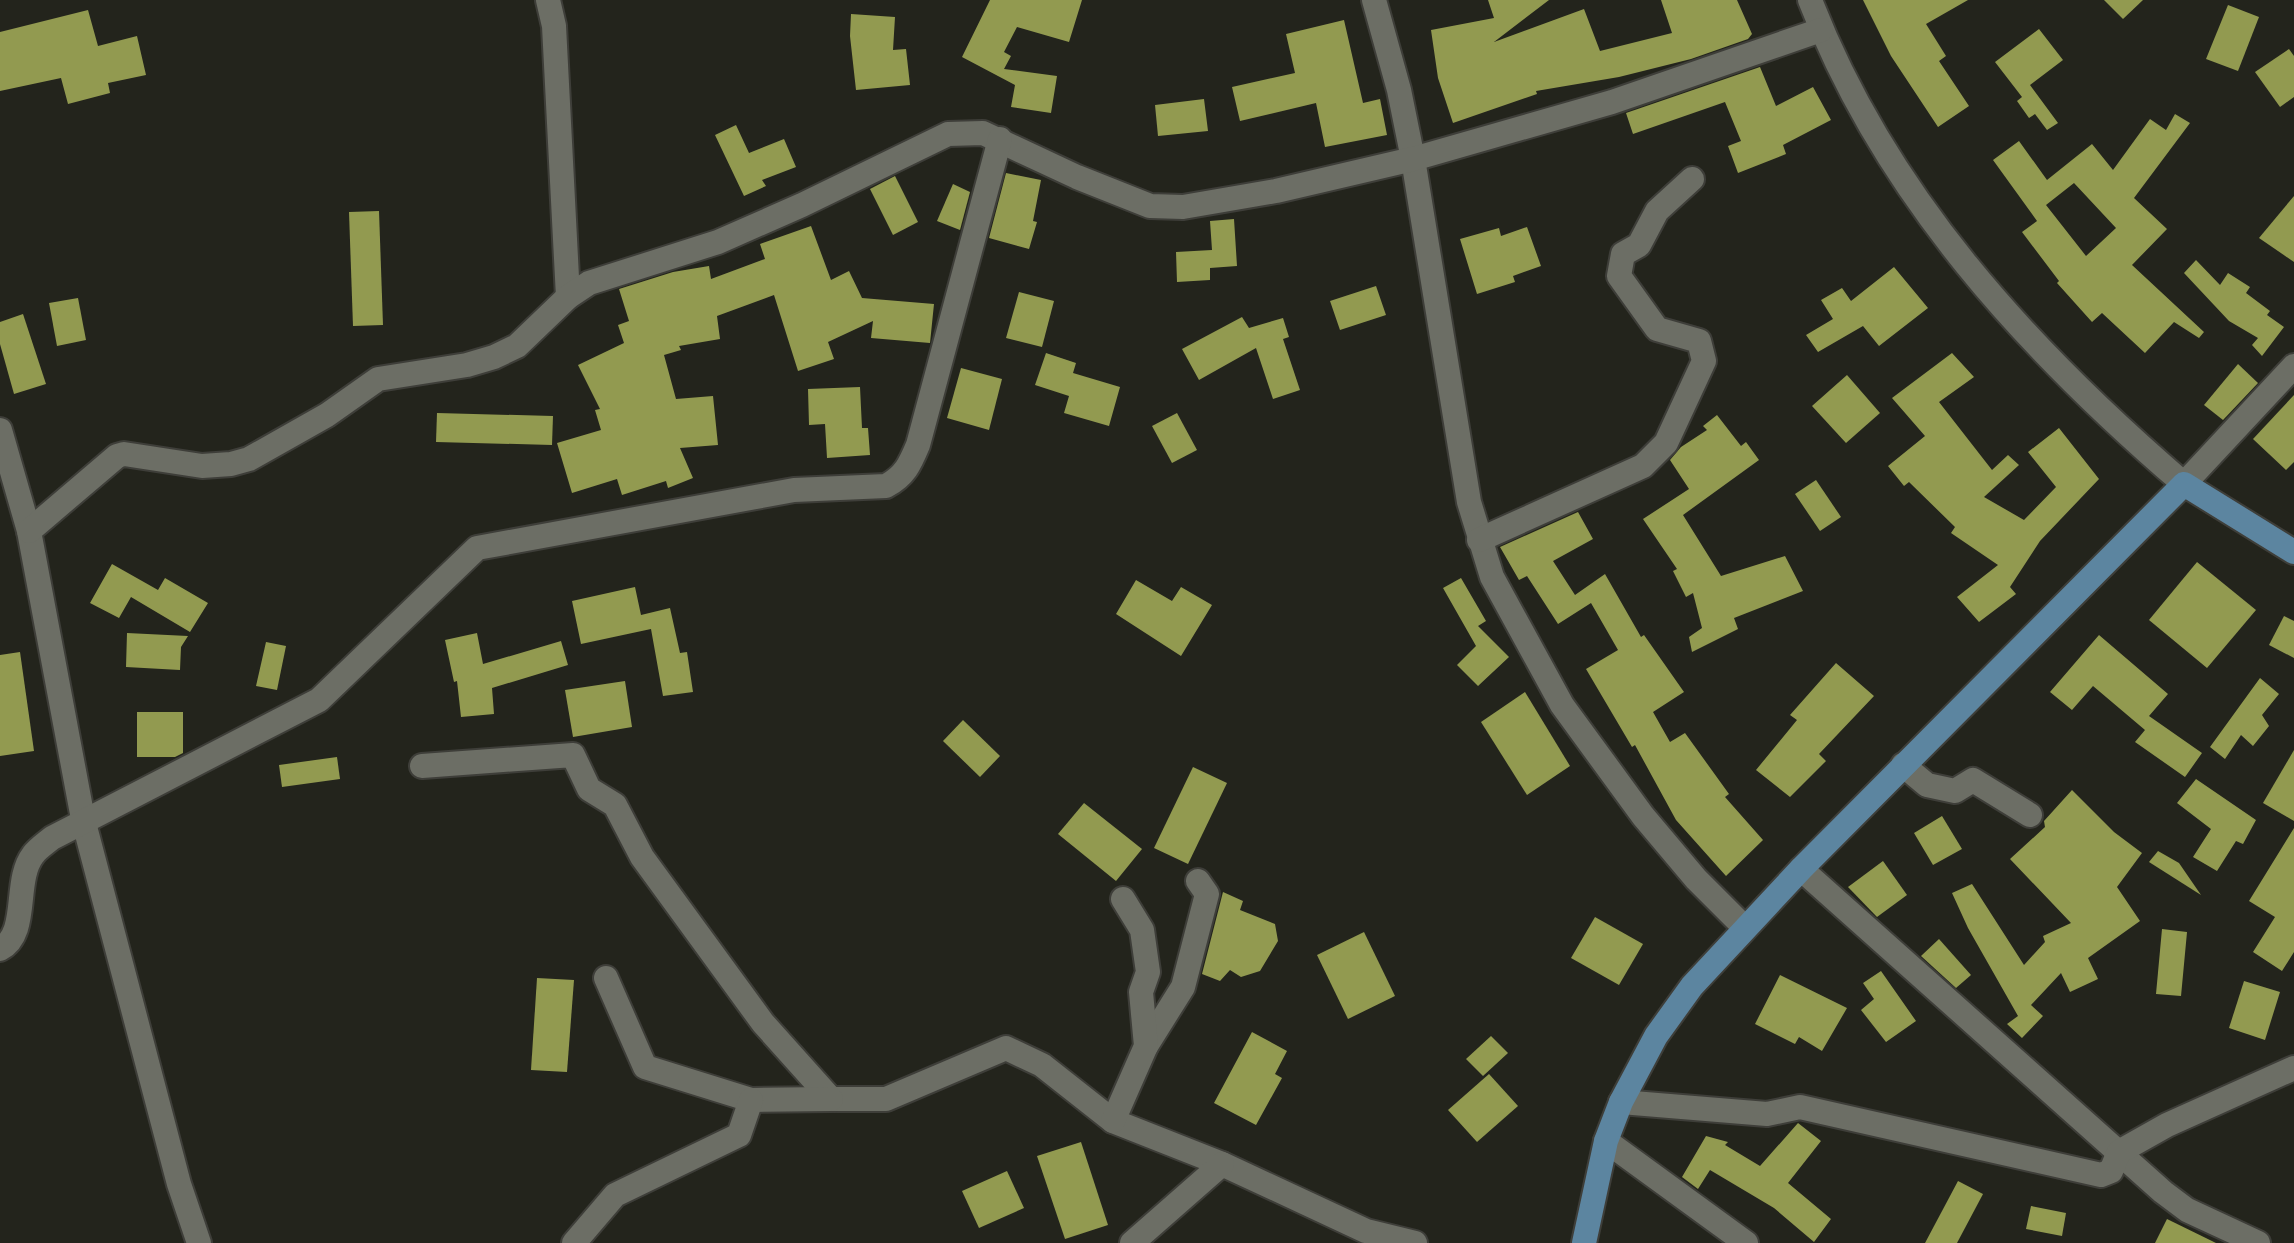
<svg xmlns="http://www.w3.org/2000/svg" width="2294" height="1243" viewBox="0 0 2294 1243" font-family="'Nunito Sans',sans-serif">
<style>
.building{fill:#929a50;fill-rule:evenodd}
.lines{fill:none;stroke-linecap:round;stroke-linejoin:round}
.minor-casing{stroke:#3e3e39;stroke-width:28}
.major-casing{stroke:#3e3e39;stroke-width:28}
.minor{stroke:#6c6e65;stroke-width:24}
.major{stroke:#5c85a0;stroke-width:24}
</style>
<rect width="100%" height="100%" fill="#23241c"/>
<g class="building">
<polygon points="990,0 1082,0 1069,42 1017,27 1004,52 1011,56 1004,69 1057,76 1051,113 1011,107 1015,85 962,57"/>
<polygon points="1488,0 1549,0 1494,42 1584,9 1600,51 1672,33 1661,0 1737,0 1752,34 1748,39 1691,59 1619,77 1536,91 1537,94 1453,123 1438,78 1431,30 1494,18"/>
<polygon points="1863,0 1968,0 1926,24 1946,56 1939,61 1969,106 1938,127 1891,56"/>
<polygon points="2104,0 2143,0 2123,19"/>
<polygon points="2228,5 2259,17 2238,71 2206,59"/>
<polygon points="88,10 98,46 137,36 146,75 108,83 110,93 68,104 61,78 0,91 0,32"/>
<polygon points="851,14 895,17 893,50 906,49 910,85 856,90 850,36"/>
<polygon points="1344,20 1363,103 1380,99 1387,135 1325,147 1316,103 1240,121 1232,87 1295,73 1286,34"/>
<polygon points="2039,29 2063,60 2030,85 2058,123 2047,130 2035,114 2029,118 2017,101 2022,97 1995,62"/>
<polygon points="2289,49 2294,56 2294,97 2280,107 2255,72"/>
<polygon points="1760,67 1776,106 1813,87 1831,120 1783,145 1786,154 1738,173 1728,146 1741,141 1725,102 1633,134 1626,113"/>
<polygon points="1204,99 1208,131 1158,136 1155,105"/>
<path d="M2175 114 2190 123 2134 198 2167 229 2132 265 2204 332 2199 338 2174 322 2145 353 2102 313 2092 322 2057 283 2059 281 2022 232 2037 221 1993 160 2019 141 2047 180 2092 144 2113 170 2150 119 2166 130ZM2074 183 2116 228 2086 256 2046 205Z"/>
<polygon points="736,125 749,153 784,139 796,167 762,180 766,186 744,196 715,135"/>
<polygon points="1006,173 1041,180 1033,221 1037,222 1029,249 989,238"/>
<polygon points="895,176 918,222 893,235 870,189"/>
<polygon points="953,184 970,192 960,230 937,221"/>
<polygon points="2294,196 2294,262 2259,238"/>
<polygon points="379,211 383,325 353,326 349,212"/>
<polygon points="1234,219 1237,266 1210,268 1210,280 1177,282 1176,252 1212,250 1210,221"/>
<polygon points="811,226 831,280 849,271 862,298 934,304 930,343 871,338 873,321 828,342 834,359 798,371 774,295 717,316 720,339 679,346 681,350 664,355 676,399 713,396 718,445 680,448 693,478 668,488 666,481 622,495 617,479 572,493 557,443 601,430 595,410 600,409 578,365 624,343 618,325 629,321 619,289 673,272 709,266 711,279 765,259 760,244"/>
<polygon points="1527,227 1541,266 1513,276 1515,282 1477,294 1460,239 1499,228 1501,236"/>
<polygon points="2196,260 2220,285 2228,273 2250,287 2246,293 2270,311 2267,315 2284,327 2262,356 2252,345 2258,338 2229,321 2184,273"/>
<polygon points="1894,267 1928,308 1879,346 1863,326 1818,352 1806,335 1833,319 1821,300 1842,288 1851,301"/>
<polygon points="1376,286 1386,315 1340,330 1330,301"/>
<polygon points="1019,292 1054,301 1042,347 1006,338"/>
<polygon points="78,298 86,340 57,346 49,303"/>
<polygon points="23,314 46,384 14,394 0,344 0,322"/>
<polygon points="1242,317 1249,328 1283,318 1289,337 1283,339 1300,390 1273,399 1256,348 1199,380 1182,349"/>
<polygon points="1046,353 1076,363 1073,373 1120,387 1109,426 1064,413 1069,396 1035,385"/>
<polygon points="1952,353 1974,377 1939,402 1992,470 2008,455 2019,465 1984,497 2024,520 2056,487 2028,452 2059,428 2099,479 2040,541 2010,587 2016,594 1979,622 1957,597 1998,565 1951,533 1955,527 1909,482 1904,486 1888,466 1925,436 1892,398"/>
<polygon points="2238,364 2258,383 2223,420 2204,405"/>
<polygon points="961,368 1002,379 989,430 947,418"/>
<polygon points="1847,375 1880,413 1846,443 1812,406"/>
<polygon points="860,387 862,428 868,428 870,455 827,458 825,424 809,425 808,389"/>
<polygon points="2294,395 2294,462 2286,470 2253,439"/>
<polygon points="437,413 553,416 552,445 436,442"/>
<polygon points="1177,413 1197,450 1172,463 1152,426"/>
<polygon points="1717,415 1741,446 1746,442 1759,460 1683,515 1721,576 1785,556 1803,591 1734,618 1738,629 1692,652 1689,637 1702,628 1693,593 1686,597 1673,571 1677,569 1643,519 1689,489 1670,460 1681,447 1707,430 1703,426"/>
<polygon points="1816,480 1841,517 1820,531 1795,494"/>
<polygon points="1578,512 1593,539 1553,561 1575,595 1605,574 1641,637 1644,635 1684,692 1653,712 1670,742 1685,733 1729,794 1725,797 1763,840 1726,876 1676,820 1635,745 1632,747 1586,669 1618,650 1591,603 1558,624 1527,576 1519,580 1500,547"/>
<polygon points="2197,562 2256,610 2207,668 2149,620"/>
<polygon points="112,564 158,590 165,578 208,603 190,632 131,597 119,618 90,603"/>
<polygon points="1461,578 1486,621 1478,626 1509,657 1478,686 1457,665 1476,646 1443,588"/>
<polygon points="1136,580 1172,601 1181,587 1212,605 1181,656 1116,614"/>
<polygon points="635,587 641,615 670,608 680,653 687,652 693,692 663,696 651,629 581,644 572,601"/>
<polygon points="2284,616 2294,621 2294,658 2269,645"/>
<polygon points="127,633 188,636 181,647 180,670 126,667"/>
<polygon points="477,633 483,664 561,641 568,665 492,688 494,714 461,717 457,681 454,682 445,640"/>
<polygon points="2099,635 2168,694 2149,716 2202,753 2185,777 2135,742 2145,730 2093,686 2072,710 2050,692"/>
<polygon points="266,642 286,646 277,690 256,686"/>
<polygon points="20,652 34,751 0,756 0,655"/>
<polygon points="1836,663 1874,696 1819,754 1826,761 1790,797 1756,770 1797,720 1790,715"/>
<polygon points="2260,678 2279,694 2262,715 2269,726 2253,746 2241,735 2225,759 2210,747"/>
<polygon points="625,681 632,727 573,737 565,690"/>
<polygon points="1525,692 1570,766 1527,795 1481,722"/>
<polygon points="137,712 183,712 183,753 175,757 137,757"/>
<polygon points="963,720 1000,756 980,777 943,741"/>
<polygon points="2294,750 2294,821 2263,803"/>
<polygon points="337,757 340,779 282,787 279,765"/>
<polygon points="1193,767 1227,783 1188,864 1154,848"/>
<polygon points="2196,779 2256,820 2243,844 2236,841 2217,871 2193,857 2211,829 2177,803"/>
<polygon points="2072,790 2114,832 2142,853 2117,887 2140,921 2088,958 2098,979 2070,992 2061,973 2031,1005 2043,1016 2022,1038 2007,1024 2018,1016 1968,928 1952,893 1972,884 2024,965 2045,942 2043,936 2071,923 2010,859 2045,827 2044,821"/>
<polygon points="1084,803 1142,849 1116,881 1058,834"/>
<polygon points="1942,816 1962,849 1933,865 1914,833"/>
<polygon points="2294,828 2294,952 2282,971 2253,952 2275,917 2249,901"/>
<polygon points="2158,851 2179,863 2201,895 2149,862"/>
<polygon points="1883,861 1907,895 1877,917 1848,887"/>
<polygon points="1223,892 1243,901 1240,910 1275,924 1278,941 1260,971 1241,977 1230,970 1220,981 1202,974"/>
<polygon points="1595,917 1643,944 1619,985 1571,958"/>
<polygon points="2162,929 2187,932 2181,996 2156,994"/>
<polygon points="1364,932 1395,996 1348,1019 1317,955"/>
<polygon points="1939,939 1971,975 1956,988 1921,956"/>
<polygon points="1881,971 1916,1021 1886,1042 1861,1010 1874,999 1863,983"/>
<polygon points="1780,975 1847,1008 1822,1051 1799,1037 1795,1044 1755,1024"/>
<polygon points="537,978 574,980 567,1072 531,1070"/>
<polygon points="2244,981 2280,992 2265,1040 2229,1028"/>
<polygon points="1252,1032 1287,1051 1275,1074 1282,1078 1256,1125 1214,1103"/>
<polygon points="1491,1036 1508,1053 1483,1076 1466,1059"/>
<polygon points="1489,1074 1518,1106 1477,1142 1448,1110"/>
<polygon points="1798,1123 1821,1141 1788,1183 1831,1219 1814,1242 1774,1208 1710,1170 1698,1189 1682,1177 1706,1136 1728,1142 1725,1145 1760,1166"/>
<polygon points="1081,1142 1108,1225 1065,1239 1037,1156"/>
<polygon points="1007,1171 1024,1208 979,1228 962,1191"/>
<polygon points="1958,1181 1983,1194 1957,1243 1925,1243"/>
<polygon points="2031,1206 2066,1213 2062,1236 2026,1229"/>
<polygon points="2167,1219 2216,1243 2155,1243"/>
</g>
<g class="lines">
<defs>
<g id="minor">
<polyline points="548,0 554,26 568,297"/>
<polyline points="1374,0 1399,90 1413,159 1469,502 1492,577 1562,705 1643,816 1696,879 1745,928"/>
<path d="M1810 0C1885 195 2028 350 2184 484L2294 366"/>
<polyline points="0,430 29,531 83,819 179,1184 199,1243"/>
<polyline points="29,531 117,456 124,454 202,466 231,464 249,459 327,415 378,379 467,365 494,357 517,346 568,297 589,283 718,242 802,205 948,134 983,133 1077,177 1150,206 1183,207 1276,191 1413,159 1612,102 1821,30"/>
<polyline points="1479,540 1643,466 1666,443 1704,361 1699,341 1657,329 1619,276 1623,254 1639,245 1657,211 1692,179"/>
<polyline points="1903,765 1927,785 1955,791 1973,780 2030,815"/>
<polyline points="422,766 573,755 589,789 615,805 642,857 763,1023 831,1099 886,1099 1006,1048 1042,1065 1113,1121 1222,1164 1366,1231 1415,1243"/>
<polyline points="1801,869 2163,1192 2187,1210 2258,1243"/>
<path d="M0 949C30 933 13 881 33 855 37 849 46 843 52 838L319 700 477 548 794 490 886 486C905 476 910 464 918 445L1000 139"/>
<polyline points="606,978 645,1067 751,1100 831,1099"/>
<polyline points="1146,1046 1183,987 1207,894 1198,881"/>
<polyline points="1621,1102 1767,1114 1800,1107 2101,1175 2111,1171 2119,1152 2167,1125 2294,1068"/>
<polyline points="1113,1121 1146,1046 1141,992 1148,972 1142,930 1123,899"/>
<polyline points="1606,1141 1746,1243"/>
<polyline points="574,1243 615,1195 739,1135 751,1100"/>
<polyline points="1132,1243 1222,1164"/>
</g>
<polyline id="major" points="1584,1243 1606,1141 1621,1102 1656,1036 1692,986 1801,869 2184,484 2294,552"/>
</defs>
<use href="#minor" class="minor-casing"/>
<use href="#major" class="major-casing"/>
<use href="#minor" class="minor"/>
<use href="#major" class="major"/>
</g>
</svg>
